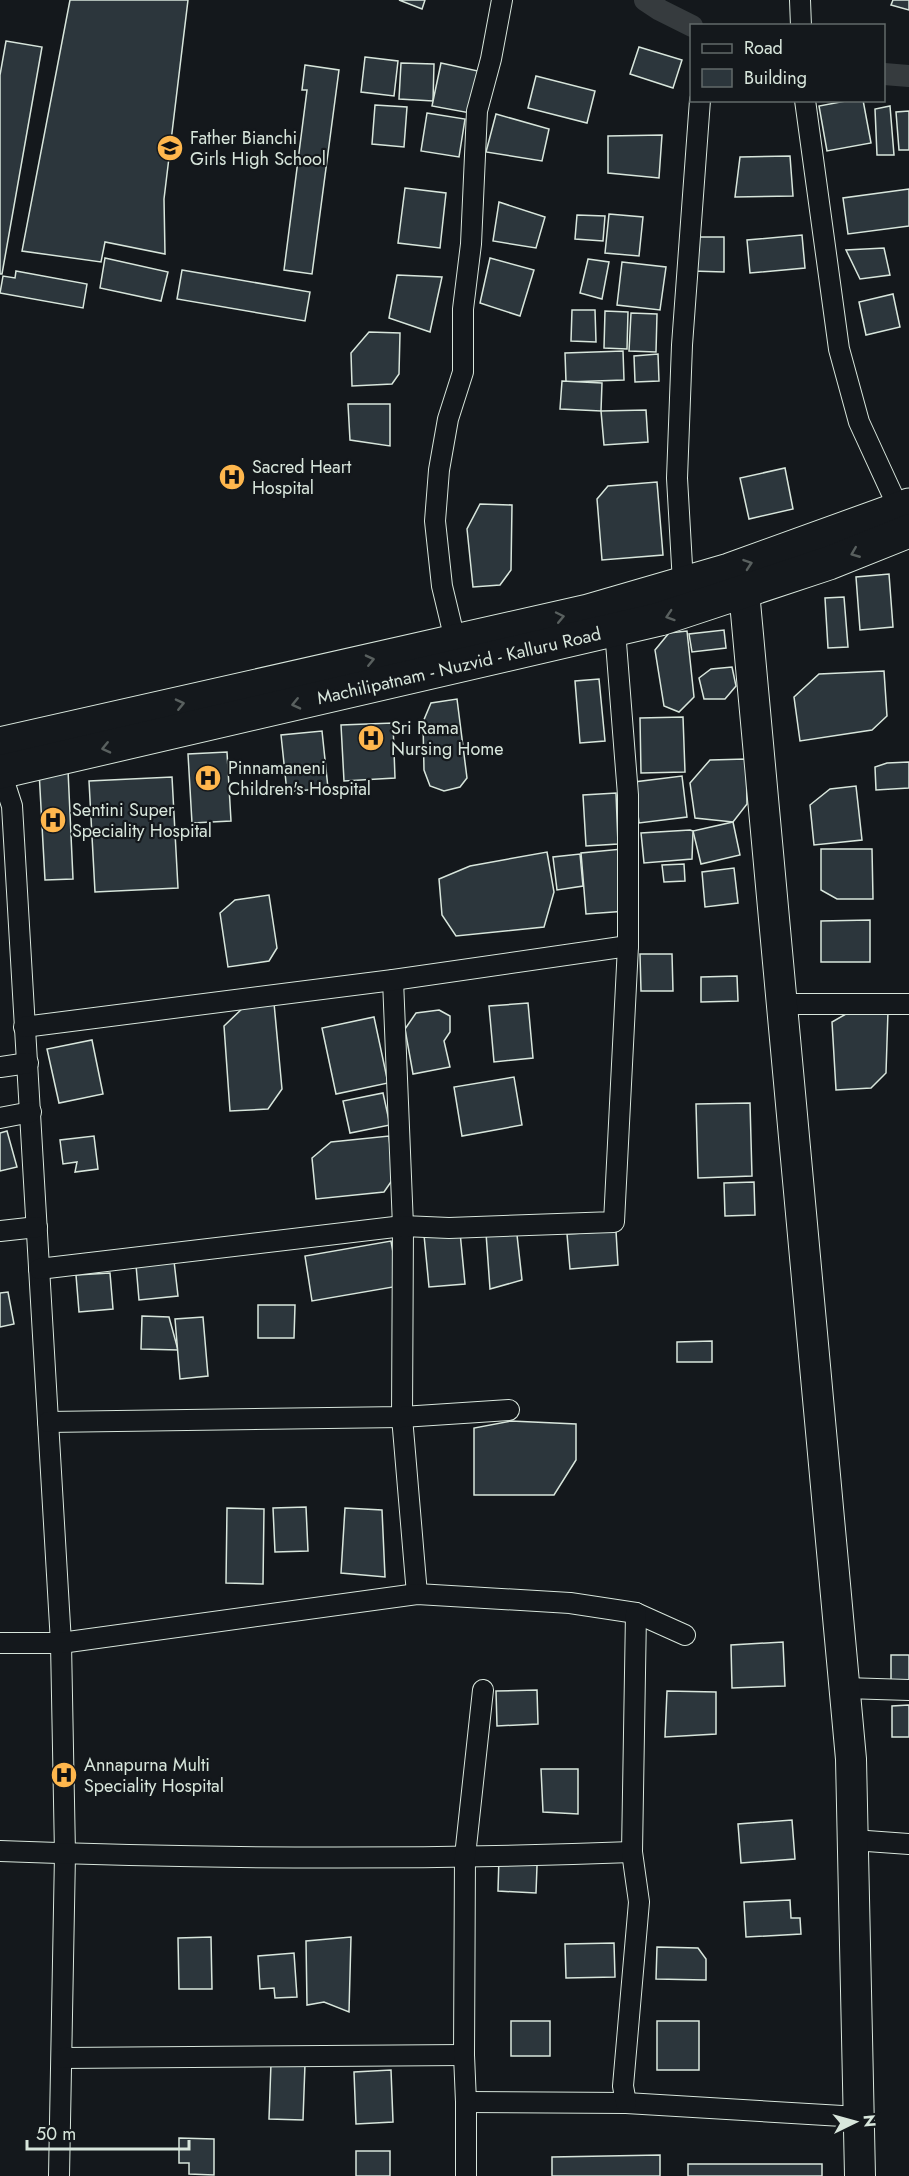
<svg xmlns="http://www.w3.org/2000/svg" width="909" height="2176" viewBox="0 0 909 2176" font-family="Jost,sans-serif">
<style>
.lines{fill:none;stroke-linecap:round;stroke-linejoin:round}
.canal{stroke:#363b3e;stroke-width:22}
.building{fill:#2c363c;stroke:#d8e6dc;stroke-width:1.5}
.street-casing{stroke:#d8e6dc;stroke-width:22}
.primary-casing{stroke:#d8e6dc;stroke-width:32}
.highway-casing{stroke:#d8e6dc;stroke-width:35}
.street{stroke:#14181c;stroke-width:20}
.primary{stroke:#14181c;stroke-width:30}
.highway{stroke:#14181c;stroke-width:33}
.oneway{stroke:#59605f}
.labels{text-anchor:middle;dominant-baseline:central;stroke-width:4.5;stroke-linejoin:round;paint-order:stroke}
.poi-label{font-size:18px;fill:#d8e6dc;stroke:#14181c;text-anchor:start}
.street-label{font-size:18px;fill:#d8e6dc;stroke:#14181c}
</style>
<rect width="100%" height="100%" fill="#14181c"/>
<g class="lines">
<g class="canal">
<polyline points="645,0 660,10 692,26"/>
<polyline points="884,74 909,76"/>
</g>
</g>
<g class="building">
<polygon points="70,0 188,0 164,199 165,254 105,242 101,262 22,251"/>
<polygon points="399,0 425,0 422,9"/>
<polygon points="893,0 909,0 909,10 891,5"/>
<polygon points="6,41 42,47 2,274 0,274 0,75"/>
<polygon points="639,47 682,60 673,88 630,74"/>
<polygon points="365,57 398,61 394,96 361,92"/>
<polygon points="401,63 434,64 433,101 399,99"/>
<polygon points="441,63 478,71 470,113 432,106"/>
<polygon points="305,65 339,70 312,274 284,270 307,90 302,90"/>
<polygon points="536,76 595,91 587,123 528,108"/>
<polygon points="851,100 863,100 871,143 827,151 819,106"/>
<polygon points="375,105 407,107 404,147 372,144"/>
<polygon points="890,106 894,155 877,155 875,109"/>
<polygon points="909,111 909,150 899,150 896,112"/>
<polygon points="427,113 465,119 459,157 421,151"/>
<polygon points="496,114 549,129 542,161 486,152"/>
<polygon points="662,135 659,178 608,173 608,136"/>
<polygon points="790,156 793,196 735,197 740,157"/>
<polygon points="405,188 446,193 440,248 398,243"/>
<polygon points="909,189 909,226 848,234 843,198"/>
<polygon points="499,202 545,217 536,248 493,241"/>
<polygon points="609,214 643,217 639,256 605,253"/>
<polygon points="577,215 605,216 603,241 575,239"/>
<polygon points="802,235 805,268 750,273 747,240"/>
<polygon points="692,237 724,237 724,272 692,271"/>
<polygon points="884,248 890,275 860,279 846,250"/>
<polygon points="105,258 168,272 161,301 100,288"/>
<polygon points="490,258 534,270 520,316 480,303"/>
<polygon points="588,259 609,262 602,299 580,293"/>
<polygon points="622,262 666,267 660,310 617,305"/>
<polygon points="182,270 310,292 305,321 177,299"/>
<polygon points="16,271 87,284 83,308 0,293 3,276 15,278"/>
<polygon points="397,275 442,277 430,332 389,318"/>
<polygon points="893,294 900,327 866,335 859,302"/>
<polygon points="572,310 595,310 596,342 571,341"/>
<polygon points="605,311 628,312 627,349 604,348"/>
<polygon points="631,313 657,314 656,352 629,351"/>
<polygon points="369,332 400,333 399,374 392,384 352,386 351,353"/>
<polygon points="623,351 624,380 566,382 565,353"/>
<polygon points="658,354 659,381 635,382 634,356"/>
<polygon points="562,381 602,383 601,411 560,409"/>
<polygon points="348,404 390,404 390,446 350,440"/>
<polygon points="646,410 648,442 604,445 601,411"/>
<polygon points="785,468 793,509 749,519 740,478"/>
<polygon points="657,482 663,555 602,560 597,499 608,486"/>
<polygon points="480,504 512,505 511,570 500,585 473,587 467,529"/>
<polygon points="889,574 893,627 860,630 856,577"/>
<polygon points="844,597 848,647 828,648 825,598"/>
<polygon points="724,630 726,648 692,652 689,634"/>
<polygon points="687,631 694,697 679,712 664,706 655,650 669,633"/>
<polygon points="732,667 736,686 725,699 704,699 699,678 711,669"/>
<polygon points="884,671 887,716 872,730 800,741 794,697 819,674"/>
<polygon points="599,679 605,741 580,743 575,681"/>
<polygon points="457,699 467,778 460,787 444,791 430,786 424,770 423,722 431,703"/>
<polygon points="683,717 685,772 641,773 640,718"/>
<polygon points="393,723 395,778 344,781 341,725"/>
<polygon points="322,731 328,788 287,792 281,735"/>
<polygon points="227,752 231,821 192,823 188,754"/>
<polygon points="746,759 747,804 733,822 695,818 690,783 710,760"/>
<polygon points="909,762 909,788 876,790 875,767 887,763"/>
<polygon points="68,770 73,879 45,880 39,771"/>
<polygon points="682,776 687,817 639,823 634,782"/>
<polygon points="172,777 178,888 95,892 89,781"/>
<polygon points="856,786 862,840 814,845 810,805 830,789"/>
<polygon points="616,793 618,844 586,846 583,795"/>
<polygon points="733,822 740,855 701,864 693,831"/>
<polygon points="690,830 693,831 692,859 644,863 641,833"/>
<polygon points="622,849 627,911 586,914 581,853"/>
<polygon points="821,849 872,849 873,899 837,899 821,890"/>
<polygon points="547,852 554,892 544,927 456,936 442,915 439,879 470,866"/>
<polygon points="580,854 583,886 557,890 553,857"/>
<polygon points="684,864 685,881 664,882 662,865"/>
<polygon points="734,868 738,903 705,907 702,872"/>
<polygon points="269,895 277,948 269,961 228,967 220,913 235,900"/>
<polygon points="870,920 870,962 821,962 821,921"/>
<polygon points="640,954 672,954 673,991 641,991"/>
<polygon points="737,976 738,1001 701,1002 701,977"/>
<polygon points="274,1003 282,1089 268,1109 230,1111 224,1026 246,1005"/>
<polygon points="528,1003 533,1058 494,1062 489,1006"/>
<polygon points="439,1010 450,1016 450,1032 444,1041 450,1067 413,1074 405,1029 416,1013"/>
<polygon points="853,1010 888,1011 886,1073 871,1088 836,1090 832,1022"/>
<polygon points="374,1017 388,1083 336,1094 322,1028"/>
<polygon points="92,1040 103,1094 59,1103 47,1049"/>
<polygon points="514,1077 522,1125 462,1136 454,1087"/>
<polygon points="383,1093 390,1125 350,1133 343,1101"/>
<polygon points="750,1103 752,1176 698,1178 696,1104"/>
<polygon points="7,1131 17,1167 0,1171 0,1133"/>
<polygon points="94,1136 98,1169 75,1172 77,1162 63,1164 60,1140"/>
<polygon points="389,1136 393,1179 384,1192 316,1199 312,1158 331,1142"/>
<polygon points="754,1182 755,1215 725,1216 724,1183"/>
<polygon points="616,1231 618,1265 570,1269 567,1234"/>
<polygon points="460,1232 465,1284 429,1287 424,1235"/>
<polygon points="486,1233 517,1235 522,1280 490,1289"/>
<polygon points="391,1241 399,1286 312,1301 305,1256"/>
<polygon points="174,1261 178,1296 139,1300 136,1265"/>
<polygon points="110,1273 113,1309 79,1312 76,1275"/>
<polygon points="8,1292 14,1324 0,1327 0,1293"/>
<polygon points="258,1305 295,1305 294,1338 258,1338"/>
<polygon points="142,1316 169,1317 178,1350 141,1349"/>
<polygon points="203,1317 208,1376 180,1379 175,1319"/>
<polygon points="712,1341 712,1362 677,1362 677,1342"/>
<polygon points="511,1421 576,1424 576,1460 554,1495 474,1495 474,1428"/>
<polygon points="306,1507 308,1551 275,1552 273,1508"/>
<polygon points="227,1508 264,1509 263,1584 226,1583"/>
<polygon points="345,1508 382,1510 385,1577 341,1573"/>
<polygon points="783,1642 785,1686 732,1688 731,1645"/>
<rect x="891" y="1655" width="18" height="25"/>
<polygon points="537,1690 538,1724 497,1726 496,1691"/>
<polygon points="667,1691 716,1692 716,1734 665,1737"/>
<polygon points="909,1705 909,1737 892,1737 892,1706"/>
<polygon points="541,1769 578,1769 578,1814 543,1812"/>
<polygon points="792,1820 795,1859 741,1863 738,1824"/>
<polygon points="499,1857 535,1859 537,1866 536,1893 498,1891"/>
<polygon points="790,1900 791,1918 800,1918 801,1934 746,1937 744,1902"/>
<polygon points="211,1937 212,1989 179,1989 178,1938"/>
<polygon points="351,1937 349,2012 324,2002 307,2005 306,1941"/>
<polygon points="614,1943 615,1977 566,1978 565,1944"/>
<polygon points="657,1947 698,1948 706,1959 706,1980 656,1979"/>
<polygon points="294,1953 297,1997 275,1998 274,1988 260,1989 258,1956"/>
<rect x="511" y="2021" width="39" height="35"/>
<rect x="657" y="2021" width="42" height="49"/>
<polygon points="271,2063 305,2064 303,2120 269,2119"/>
<polygon points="391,2070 393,2122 356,2124 354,2072"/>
<polygon points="179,2138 214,2139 214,2175 189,2174 189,2163 179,2163"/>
<rect x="356" y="2151" width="34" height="25"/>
<polygon points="660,2155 660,2176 552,2176 552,2157"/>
<rect x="688" y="2164" width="134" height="12"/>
</g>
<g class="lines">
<defs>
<g id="street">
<polyline points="800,0 801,26"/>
<polyline points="805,100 839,349 859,422 899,509"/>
<polyline points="683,583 677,478 682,345 700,100"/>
<polyline points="455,640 442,586 435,521 439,470 448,419 463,372 463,309 471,244 477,111 491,59 502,0"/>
<polyline points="1,763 1,772 12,806 61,1643 65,1854 59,2176"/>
<polyline points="393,980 403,1226 402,1417 417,1594"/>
<polyline points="782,1004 909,1004"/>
<polyline points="24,1027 393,980 628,946"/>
<polyline points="0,1067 28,1063"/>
<polyline points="0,1118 31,1112"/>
<polyline points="0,1231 37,1227"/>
<polyline points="39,1269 403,1226 449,1228 614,1222 628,946 628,795 615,630"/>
<polyline points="48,1422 402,1417 509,1410"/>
<polyline points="0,1643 61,1643 417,1594 570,1603 636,1613 685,1635"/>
<polyline points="845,1688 909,1690"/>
<polyline points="853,1840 909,1844"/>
<path d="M0 1851C210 1859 422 1860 632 1852"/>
<polyline points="62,2058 464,2055"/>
<polyline points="466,2102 626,2103 859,2117"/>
<polyline points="626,2103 623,2086 639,1902 632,1852 636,1613"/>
<polyline points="466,2176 466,2102 464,2055 465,1856 483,1690"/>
</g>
<polyline id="primary" points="744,591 851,1759 860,2176"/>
<g id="highway">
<polyline points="0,744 588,611 729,570 909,505"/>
<polyline points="0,772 660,619 829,563 909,531"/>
</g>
</defs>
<use href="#street" class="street-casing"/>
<use href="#primary" class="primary-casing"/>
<use href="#highway" class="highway-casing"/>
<use href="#street" class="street"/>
<use href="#primary" class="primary"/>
<use href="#highway" class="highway"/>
</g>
<defs><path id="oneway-chevron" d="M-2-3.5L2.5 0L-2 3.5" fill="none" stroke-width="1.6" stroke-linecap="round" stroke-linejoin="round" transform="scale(1.5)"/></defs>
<g class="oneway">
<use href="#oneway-chevron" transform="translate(855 553) rotate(158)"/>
<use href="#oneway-chevron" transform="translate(748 564) rotate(-19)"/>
<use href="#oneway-chevron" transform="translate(670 616) rotate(162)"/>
<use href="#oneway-chevron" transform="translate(560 617) rotate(-12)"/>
<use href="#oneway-chevron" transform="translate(370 660) rotate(-13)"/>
<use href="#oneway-chevron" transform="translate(180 704) rotate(-13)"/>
<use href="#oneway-chevron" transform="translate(296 704) rotate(167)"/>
<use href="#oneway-chevron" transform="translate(106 748) rotate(167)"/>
</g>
<defs>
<symbol id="school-disc" viewBox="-11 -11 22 22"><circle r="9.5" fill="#ffb74d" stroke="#14181c"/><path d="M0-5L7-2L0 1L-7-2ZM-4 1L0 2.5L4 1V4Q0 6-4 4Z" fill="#111"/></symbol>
<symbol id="hospital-disc" viewBox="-11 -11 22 22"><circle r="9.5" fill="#ffb74d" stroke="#14181c"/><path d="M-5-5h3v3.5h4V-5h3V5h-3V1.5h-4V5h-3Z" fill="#111"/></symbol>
</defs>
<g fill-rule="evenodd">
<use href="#school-disc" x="155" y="133" width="30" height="30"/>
<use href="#hospital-disc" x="217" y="462" width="30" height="30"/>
<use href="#hospital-disc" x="356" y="723" width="30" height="30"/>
<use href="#hospital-disc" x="193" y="763" width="30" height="30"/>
<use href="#hospital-disc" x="38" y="805" width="30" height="30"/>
<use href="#hospital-disc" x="49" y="1760" width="30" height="30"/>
</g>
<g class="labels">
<g class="poi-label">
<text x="190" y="138">Father Bianchi<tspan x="190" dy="21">Girls High School</tspan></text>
<text x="252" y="467">Sacred Heart<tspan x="252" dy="21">Hospital</tspan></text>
<text x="391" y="728">Sri Rama<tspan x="391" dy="21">Nursing Home</tspan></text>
<text x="228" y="768">Pinnamaneni<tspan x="228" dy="21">Children's Hospital</tspan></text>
<text x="72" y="810">Sentini Super<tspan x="72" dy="21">Speciality Hospital</tspan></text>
<text x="84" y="1765">Annapurna Multi<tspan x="84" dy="21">Speciality Hospital</tspan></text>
</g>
<g class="street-label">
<text transform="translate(459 666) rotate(-13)">Machilipatnam - Nuzvid - Kalluru Road</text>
</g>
</g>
<rect x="690" y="24" width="195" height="78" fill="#14181c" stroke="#626a69" stroke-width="1.5"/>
<rect x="702" y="44" width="30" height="9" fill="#14181c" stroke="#626a69" stroke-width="1.5"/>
<text x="744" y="54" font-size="18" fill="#d8e6dc">Road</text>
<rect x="702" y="69" width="30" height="18" fill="#2c363c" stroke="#626a69" stroke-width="1.5"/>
<text x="744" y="84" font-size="18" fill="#d8e6dc">Building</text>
<g transform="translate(855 2122) rotate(85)" stroke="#14181c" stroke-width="4.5" paint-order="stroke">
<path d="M0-4.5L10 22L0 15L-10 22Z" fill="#d8e6dc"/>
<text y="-9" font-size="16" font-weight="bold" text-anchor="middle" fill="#d8e6dc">N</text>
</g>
<path d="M27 2140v9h162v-9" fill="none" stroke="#d8e6dc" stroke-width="3"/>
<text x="36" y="2140" font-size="18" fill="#d8e6dc" stroke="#14181c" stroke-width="4.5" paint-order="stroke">50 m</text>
</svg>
